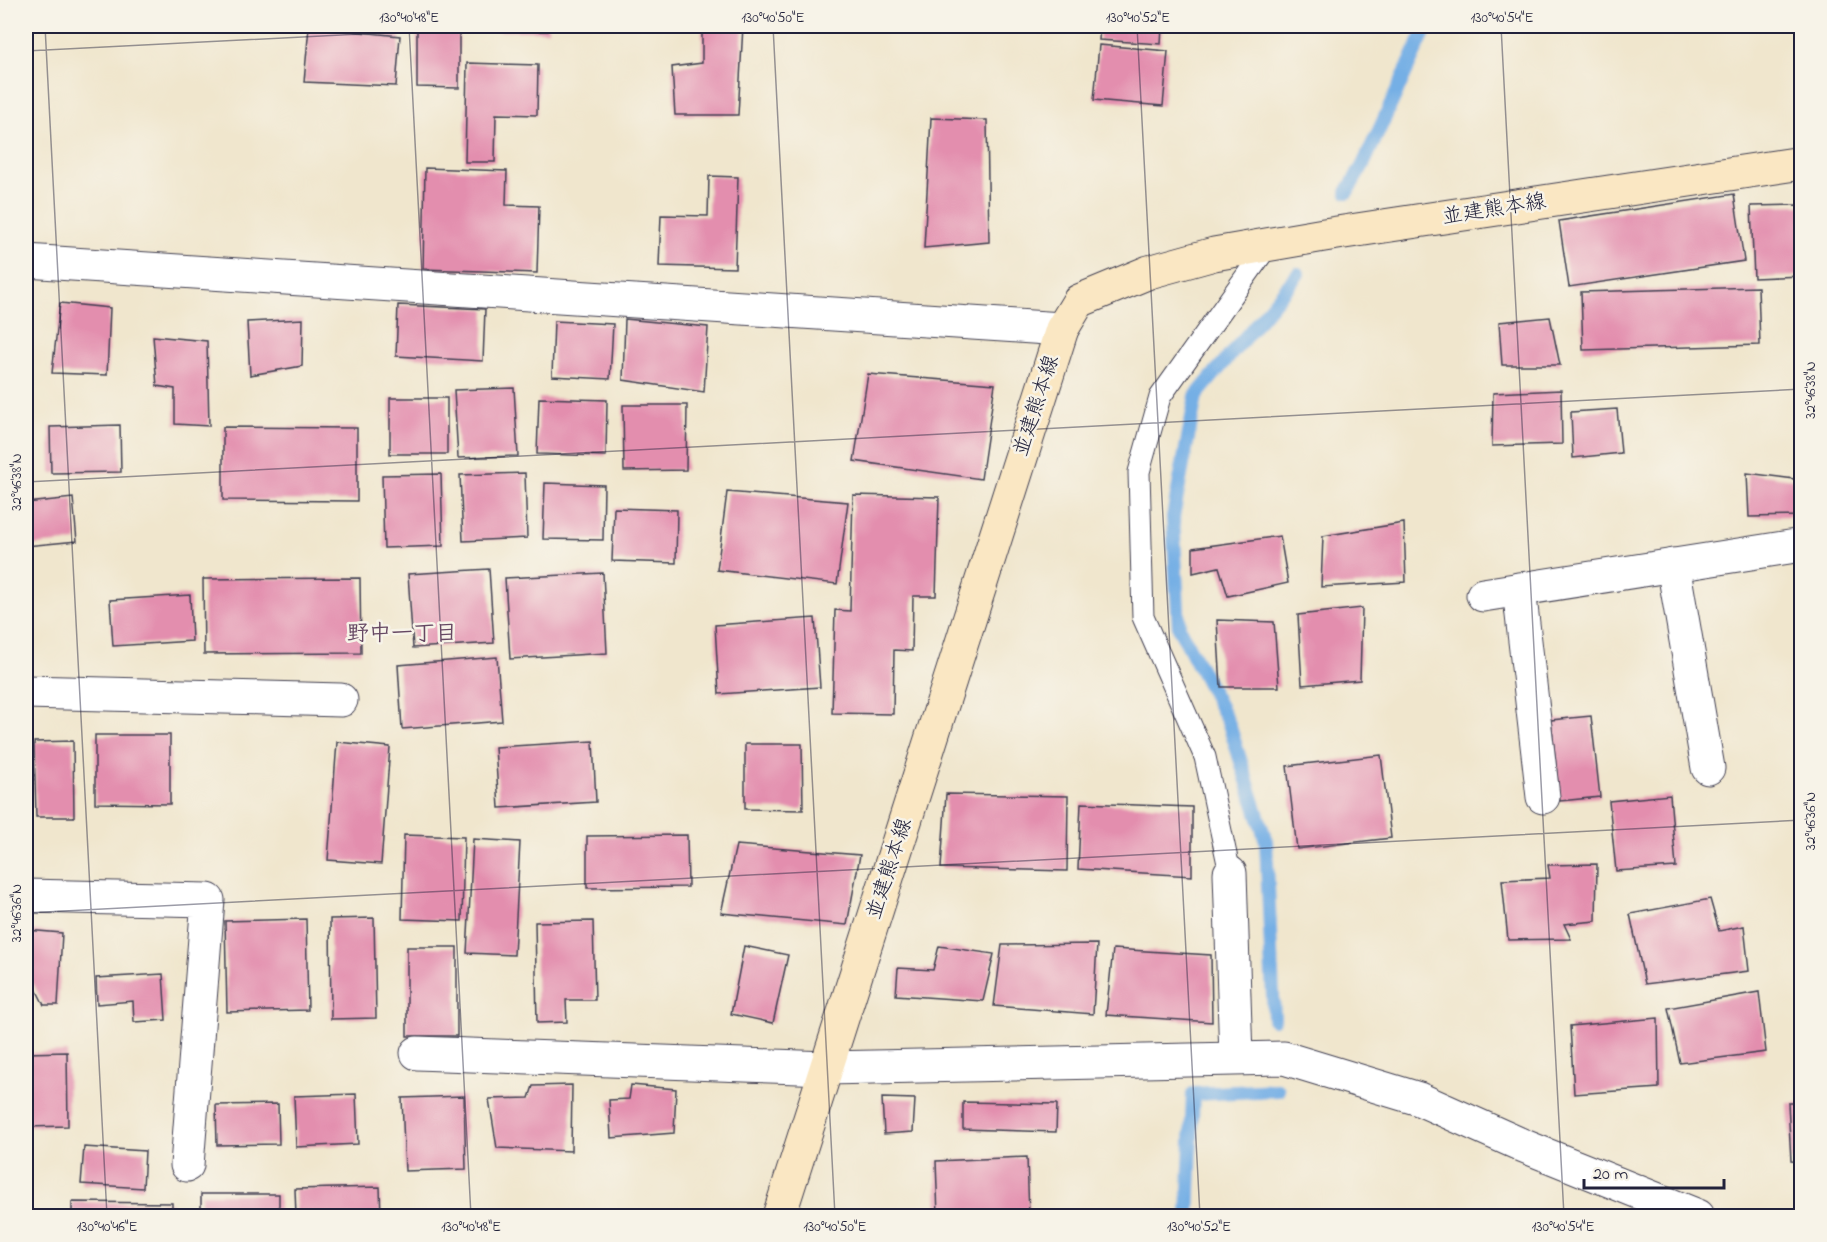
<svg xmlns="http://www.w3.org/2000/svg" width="1827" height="1242" viewBox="0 0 1827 1242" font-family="'Indie Flower','Klee One',sans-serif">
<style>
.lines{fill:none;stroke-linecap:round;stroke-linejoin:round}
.stream{stroke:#75afe5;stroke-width:14}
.building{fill:#e38eae}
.lane-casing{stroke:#413f51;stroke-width:23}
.street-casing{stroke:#413f51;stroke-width:35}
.secondary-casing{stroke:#413f51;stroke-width:35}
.lane{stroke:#fff;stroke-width:21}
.street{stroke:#fff;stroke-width:33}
.secondary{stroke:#fae7c3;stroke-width:33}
.ticks{fill:none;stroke:#22223b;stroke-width:1.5;stroke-opacity:0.45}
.labels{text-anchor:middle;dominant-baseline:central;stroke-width:5;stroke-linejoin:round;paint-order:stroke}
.street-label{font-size:21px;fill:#22223b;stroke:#f7f3e8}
.neighbourhood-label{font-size:22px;font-weight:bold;fill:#664863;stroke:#f7f3e8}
.neatline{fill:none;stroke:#22223b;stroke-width:2}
.ticks-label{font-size:15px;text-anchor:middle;fill:#22223b}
</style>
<rect width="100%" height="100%" fill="#f7f3e8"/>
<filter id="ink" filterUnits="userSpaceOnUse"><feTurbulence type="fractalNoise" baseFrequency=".0167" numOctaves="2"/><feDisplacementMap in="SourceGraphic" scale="12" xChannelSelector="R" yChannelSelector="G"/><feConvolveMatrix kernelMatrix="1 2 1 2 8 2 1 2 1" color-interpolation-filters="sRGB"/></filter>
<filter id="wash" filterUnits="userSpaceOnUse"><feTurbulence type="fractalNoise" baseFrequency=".008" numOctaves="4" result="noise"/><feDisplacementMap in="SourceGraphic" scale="24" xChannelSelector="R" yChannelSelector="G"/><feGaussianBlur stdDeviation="1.35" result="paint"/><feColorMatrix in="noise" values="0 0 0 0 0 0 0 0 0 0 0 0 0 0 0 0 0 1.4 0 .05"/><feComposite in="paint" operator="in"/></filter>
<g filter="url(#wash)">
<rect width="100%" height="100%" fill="#f0e6cd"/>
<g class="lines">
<g class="stream">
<polyline points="1347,192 1363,165 1427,26"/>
<polyline points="1274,1019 1266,841 1229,724 1179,628 1173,517 1196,396 1298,274"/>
<polyline points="1188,1216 1193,1094 1278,1090"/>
</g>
</g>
<g id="blocks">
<g class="building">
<polygon points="417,26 459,26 459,88 417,87"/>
<rect x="476" y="26" width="72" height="5"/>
<polygon points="702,26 743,26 738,115 675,115 672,67 702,63"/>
<polygon points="1100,26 1162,26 1161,44 1099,40"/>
<polygon points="309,27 400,36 396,86 304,82"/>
<polygon points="1099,45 1168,51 1163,106 1094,100"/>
<polygon points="467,63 538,65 537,115 496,114 495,162 465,162"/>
<polygon points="931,118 987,120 989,242 924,248"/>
<polygon points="425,168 507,171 506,205 539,206 537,273 423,269"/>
<polygon points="709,176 738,177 735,268 659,266 661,215 708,216"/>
<polygon points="1734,194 1744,261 1569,287 1559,221"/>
<polygon points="1802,205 1802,276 1754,278 1751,206"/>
<rect x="26" y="271" width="6" height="45"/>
<polygon points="1758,287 1760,345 1583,350 1581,292"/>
<polygon points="60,303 110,308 107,375 52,373"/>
<polygon points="398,305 485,309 483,361 396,356"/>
<polygon points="1550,317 1560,365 1502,365 1499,322"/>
<polygon points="303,319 302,366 250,375 247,322"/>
<polygon points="625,319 708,327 704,392 623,380"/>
<polygon points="554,321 613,324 610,379 552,376"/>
<polygon points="153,336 207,341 209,426 175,424 175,389 157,386"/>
<polygon points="868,374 995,384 981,479 854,461"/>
<polygon points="514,388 518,456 458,458 454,390"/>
<polygon points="1561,390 1562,444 1492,446 1493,393"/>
<rect x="390" y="398" width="57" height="56"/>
<polygon points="539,398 607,400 606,456 537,454"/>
<polygon points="623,405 687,405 686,470 624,471"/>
<polygon points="1617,409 1621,453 1573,458 1571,412"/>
<polygon points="120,425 121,472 51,473 50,427"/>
<polygon points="223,427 357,428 357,501 223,500"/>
<polygon points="525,473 527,538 463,541 460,475"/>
<polygon points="1747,473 1802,480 1802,516 1749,517"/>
<polygon points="441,474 443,546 384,548 382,475"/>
<polygon points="545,483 604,485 603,540 543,539"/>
<polygon points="727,492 848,502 837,584 717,570"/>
<polygon points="853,495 939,497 936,596 913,596 912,651 894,650 893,714 832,713 835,610 850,611"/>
<polygon points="73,498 77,541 26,546 26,503"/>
<polygon points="614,508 677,510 676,563 612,561"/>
<polygon points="1404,523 1406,582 1321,587 1323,536"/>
<polygon points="1280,536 1288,583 1228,596 1219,567 1193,573 1193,548"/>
<polygon points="489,569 494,643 413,648 408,574"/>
<polygon points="603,573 607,653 510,659 505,578"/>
<polygon points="360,578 361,653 204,654 203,579"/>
<polygon points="190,595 192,641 113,646 110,600"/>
<polygon points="1362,608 1360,680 1302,685 1298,615"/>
<polygon points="815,618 820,687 719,694 715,625"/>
<polygon points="1217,620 1274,622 1279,687 1221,687"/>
<polygon points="497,657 502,721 402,729 398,665"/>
<polygon points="1591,716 1600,797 1560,801 1551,720"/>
<polygon points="95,735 170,735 170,804 95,803"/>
<polygon points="73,741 74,817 36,817 34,742"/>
<polygon points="593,741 596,802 499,808 495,747"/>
<polygon points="337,742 390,747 381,864 328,860"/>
<polygon points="745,744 802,744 803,810 745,809"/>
<polygon points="1381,755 1391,838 1297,849 1287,766"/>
<polygon points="946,794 1068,796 1067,871 941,868"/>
<polygon points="1670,795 1676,867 1616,871 1609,801"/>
<polygon points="1081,803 1192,807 1192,876 1078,869"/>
<polygon points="404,835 464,837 462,921 402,919"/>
<polygon points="687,835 688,887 587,888 587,836"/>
<polygon points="473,839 520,842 514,955 467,953"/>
<polygon points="736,845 860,855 847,925 721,913"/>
<polygon points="1597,864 1596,921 1564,924 1571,939 1508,940 1502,880 1550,878 1548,865"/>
<polygon points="1710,899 1719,931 1744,926 1749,971 1645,984 1630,914"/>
<polygon points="374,918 376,1018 331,1019 330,919"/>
<polygon points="306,919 308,1010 227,1012 225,921"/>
<polygon points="593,921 595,1000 566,1000 567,1022 537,1023 535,922"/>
<polygon points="26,930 62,933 58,1005 44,1005 34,985 26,980"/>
<polygon points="1097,944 1093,1014 994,1006 1002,945"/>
<polygon points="744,946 788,955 773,1023 731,1014"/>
<polygon points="939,946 994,954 983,1001 896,995 898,968 933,970"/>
<rect x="407" y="947" width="50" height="89"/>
<polygon points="1113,949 1211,955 1212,1022 1106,1015"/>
<polygon points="163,974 166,1020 134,1022 133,1001 97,1004 96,978"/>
<polygon points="1759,992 1766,1052 1680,1063 1668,1008"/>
<polygon points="1658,1018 1659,1088 1574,1094 1570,1026"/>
<polygon points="67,1052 68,1126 26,1127 26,1053"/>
<polygon points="572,1085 571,1151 497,1148 489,1099 529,1098 533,1086"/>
<polygon points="631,1085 676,1089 674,1133 611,1138 609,1100 629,1099"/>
<polygon points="356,1094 358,1144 296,1147 294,1096"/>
<polygon points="464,1096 466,1169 405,1171 402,1098"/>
<polygon points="882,1098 915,1099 913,1132 884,1134"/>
<polygon points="963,1102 1057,1104 1056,1132 963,1129"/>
<polygon points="1788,1103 1802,1103 1802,1162 1791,1161"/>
<polygon points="278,1104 279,1144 217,1145 216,1105"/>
<polygon points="84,1147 145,1151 143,1188 81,1184"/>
<polygon points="1027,1157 1029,1216 938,1216 936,1161"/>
<polygon points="380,1187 381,1216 296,1216 295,1189"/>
<rect x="201" y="1194" width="78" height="22"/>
<polygon points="72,1202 172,1203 172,1216 72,1216"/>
</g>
</g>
</g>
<g filter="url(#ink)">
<use href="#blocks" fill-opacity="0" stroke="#413f51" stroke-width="1.5"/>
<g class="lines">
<defs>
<polyline id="lane" points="1230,873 1205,757 1143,617 1139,472 1160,397 1269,244"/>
<g id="street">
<polyline points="26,261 1062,329"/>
<polyline points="1673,565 1708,768"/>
<polyline points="1519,589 1543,797"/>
<polyline points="1483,595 1802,545"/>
<polyline points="26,692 341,700"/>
<polyline points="1230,873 1236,1058"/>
<polyline points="26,896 208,900 187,1165"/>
<polyline points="417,1053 827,1068 1284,1058 1419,1099 1524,1146 1698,1216"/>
</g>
<polyline id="secondary" points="779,1216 1062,329 1079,301 1149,272 1214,254 1324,235 1802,163"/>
</defs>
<use href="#lane" class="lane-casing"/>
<use href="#street" class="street-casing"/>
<use href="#secondary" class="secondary-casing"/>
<use href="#lane" class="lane"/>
<use href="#street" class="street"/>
<use href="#secondary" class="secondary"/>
</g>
</g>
<path class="ticks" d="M45 26 107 1216M409 26 471 1216M773 26 835 1216M1137 26 1200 1216M1501 26 1564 1216M26 51 517 26M26 482 1802 389M26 913 1802 820"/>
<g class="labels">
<g class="street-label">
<text transform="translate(1494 210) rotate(-9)">並建熊本線</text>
<text transform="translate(1037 406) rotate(-72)">並建熊本線</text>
<text transform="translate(890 869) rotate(-72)">並建熊本線</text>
</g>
<g class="neighbourhood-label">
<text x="402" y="635">野中一丁目</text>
</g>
</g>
<rect width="1827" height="1242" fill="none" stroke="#f7f3e8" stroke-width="66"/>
<path d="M1584 1179v9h140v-9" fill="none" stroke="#22223b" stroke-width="3"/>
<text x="1593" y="1179" font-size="18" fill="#22223b" stroke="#f7f3e8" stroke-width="4.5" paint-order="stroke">20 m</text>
<rect x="33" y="33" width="1761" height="1176" class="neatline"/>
<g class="ticks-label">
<text x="409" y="22">130°40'48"E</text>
<text x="773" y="22">130°40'50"E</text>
<text x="1138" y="22">130°40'52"E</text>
<text x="1502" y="22">130°40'54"E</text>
<text transform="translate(1810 390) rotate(-90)" y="5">32°46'38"N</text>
<text transform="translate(16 482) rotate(-90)" y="5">32°46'38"N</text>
<text transform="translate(1810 821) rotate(-90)" y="5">32°46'36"N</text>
<text transform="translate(16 913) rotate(-90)" y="5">32°46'36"N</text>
<text x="107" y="1231">130°40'46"E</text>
<text x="471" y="1231">130°40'48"E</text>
<text x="835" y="1231">130°40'50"E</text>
<text x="1199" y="1231">130°40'52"E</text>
<text x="1563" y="1231">130°40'54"E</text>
</g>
</svg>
